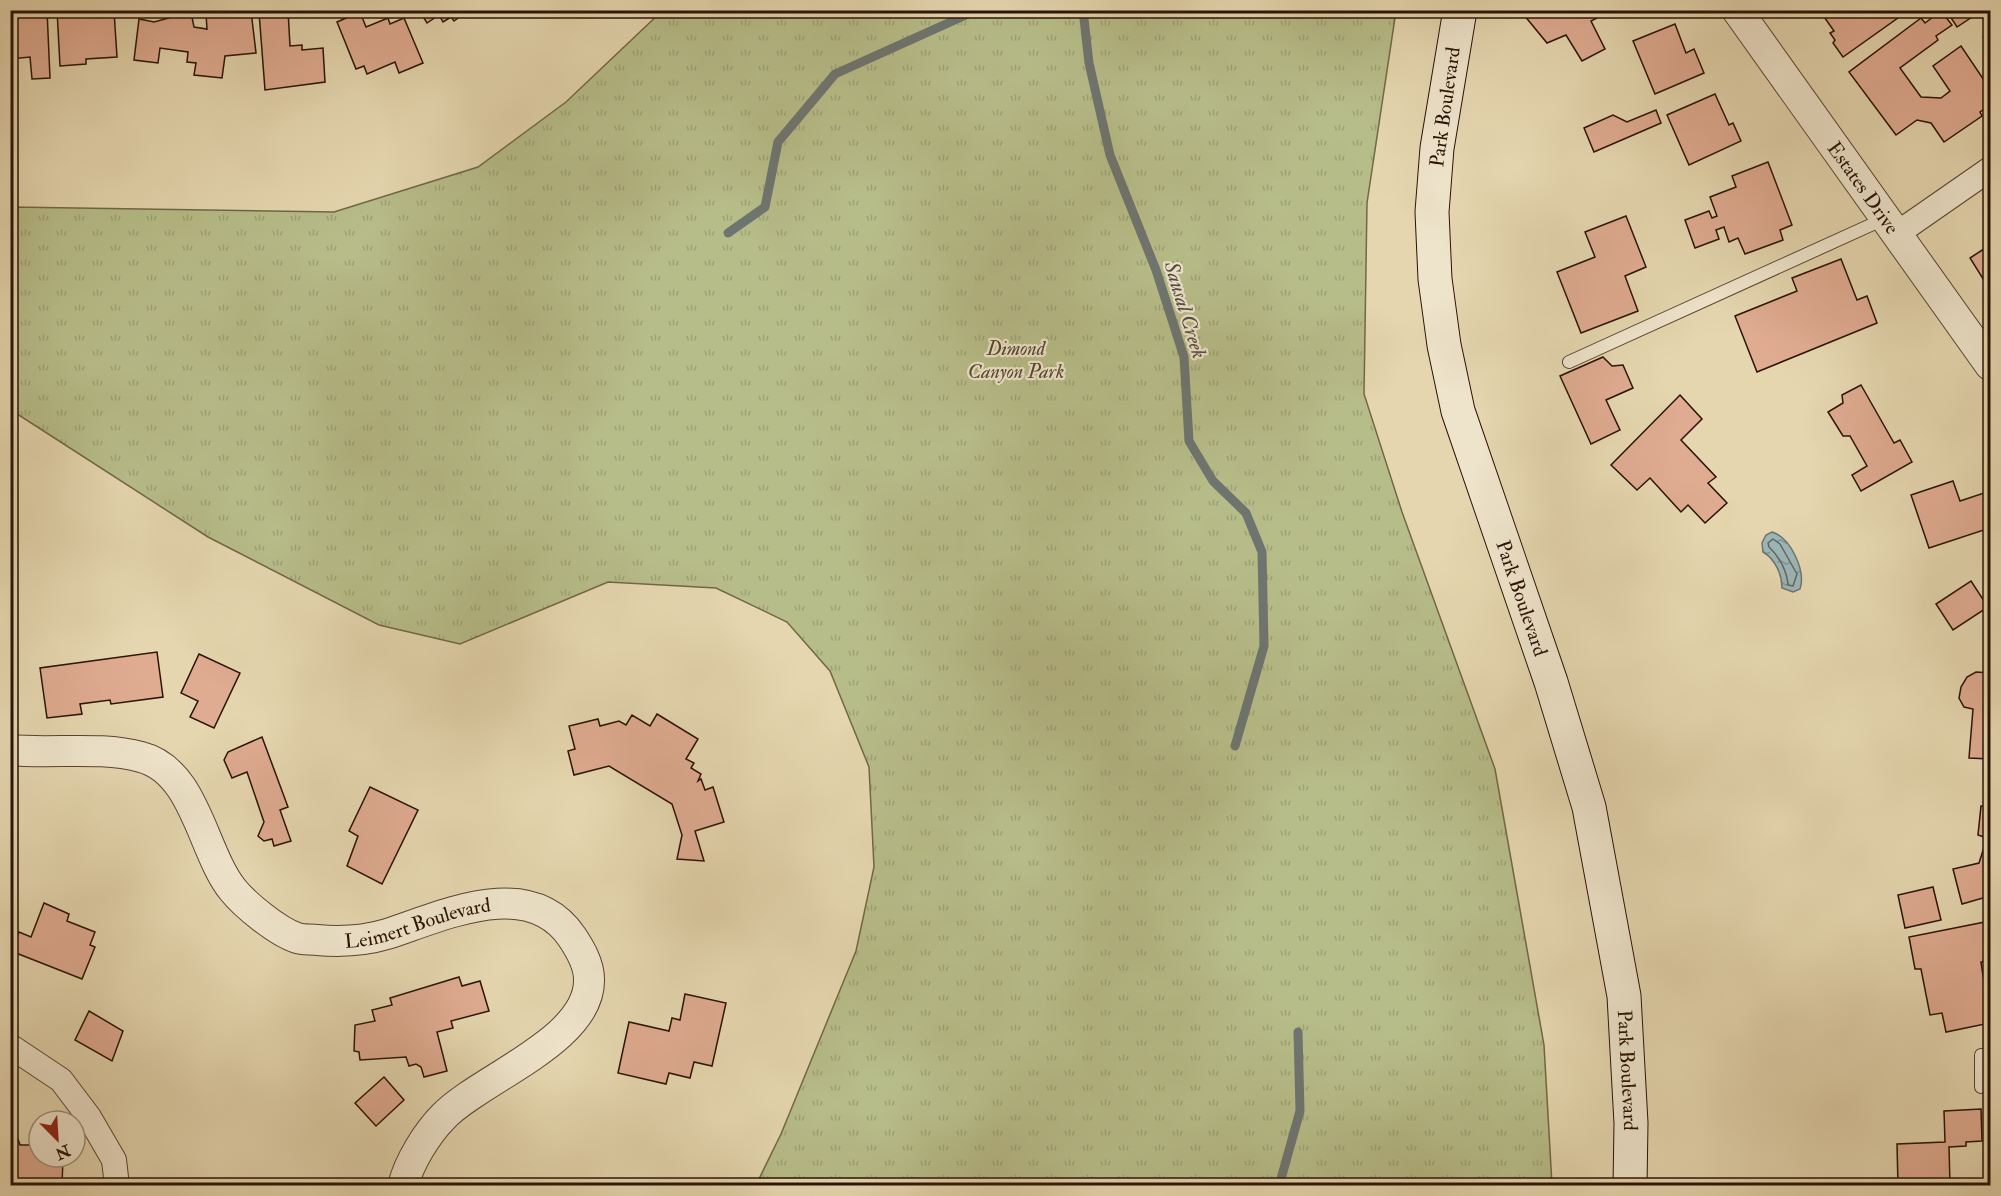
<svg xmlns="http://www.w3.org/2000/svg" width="2001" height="1196" viewBox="0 0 2001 1196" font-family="'IM FELL Double Pica',serif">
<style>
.park{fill:url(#park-tufts);stroke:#706847;stroke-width:1.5}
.water{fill:url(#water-ripples);stroke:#6e7570;stroke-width:1.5}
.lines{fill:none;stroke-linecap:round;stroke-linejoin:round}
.shore{stroke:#63645e;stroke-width:1.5}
.stream{stroke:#6e7570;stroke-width:9}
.building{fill:#dfab91;stroke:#2a1305;stroke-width:1.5}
.service-casing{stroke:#594430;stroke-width:14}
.minor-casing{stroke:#594430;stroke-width:26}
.tertiary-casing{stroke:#594430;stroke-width:32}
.secondary-casing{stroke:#2a1305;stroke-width:35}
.service{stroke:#eee4cb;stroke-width:12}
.minor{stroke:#eee4cb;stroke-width:24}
.tertiary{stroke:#eee4cb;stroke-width:30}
.secondary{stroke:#eee4cb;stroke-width:33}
.labels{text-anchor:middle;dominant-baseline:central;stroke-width:4.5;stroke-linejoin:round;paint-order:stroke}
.street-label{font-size:20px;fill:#2a1305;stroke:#eee4cb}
.park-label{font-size:20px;font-style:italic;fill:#54462d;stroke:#eee4cb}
.water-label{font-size:21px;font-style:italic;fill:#524c43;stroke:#eee4cb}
</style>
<defs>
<pattern id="park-tufts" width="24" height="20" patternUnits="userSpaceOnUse" patternTransform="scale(1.5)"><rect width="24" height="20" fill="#b7bd89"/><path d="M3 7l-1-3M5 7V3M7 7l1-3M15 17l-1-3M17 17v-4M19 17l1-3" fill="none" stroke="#9ea275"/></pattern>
<pattern id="water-ripples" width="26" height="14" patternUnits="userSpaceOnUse" patternTransform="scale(1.5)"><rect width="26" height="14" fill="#9cb6b7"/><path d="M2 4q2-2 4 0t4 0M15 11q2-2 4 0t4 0" fill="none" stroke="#7f9393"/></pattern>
</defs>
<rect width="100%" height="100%" fill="#e5d6af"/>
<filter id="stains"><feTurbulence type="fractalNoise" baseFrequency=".00333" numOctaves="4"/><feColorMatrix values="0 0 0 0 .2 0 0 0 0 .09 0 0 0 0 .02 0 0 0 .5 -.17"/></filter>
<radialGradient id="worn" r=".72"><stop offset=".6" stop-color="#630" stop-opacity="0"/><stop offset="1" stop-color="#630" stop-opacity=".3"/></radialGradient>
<polygon class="park" points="662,11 1396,11 1367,203 1364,394 1402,512 1495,769 1544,1045 1552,1185 756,1185 781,1134 856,951 874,867 869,767 830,671 787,622 716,588 608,582 460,644 379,625 208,537 11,410 11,207 334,212 478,167 566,102"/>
<path class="water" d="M1772 532C1791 538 1806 571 1800 589L1793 592 1782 588C1782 574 1775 559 1763 552L1762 543 1766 535Z"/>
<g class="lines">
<path class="shore" d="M1773 539 1780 544 1797 574 1793 586 1788 585C1787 571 1779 556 1769 547L1768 543Z"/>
<g class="stream">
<polyline points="1083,10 1089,63 1110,155 1156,270 1184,357 1189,441 1213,481 1246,513 1262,552 1264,646 1235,746"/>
<polyline points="728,233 765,207 778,142 835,74 977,10"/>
<polyline points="1279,1186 1300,1111 1298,1032"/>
</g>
</g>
<g class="building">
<polygon points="11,10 47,10 50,78 32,79 30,57 10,59"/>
<polygon points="57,10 114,11 117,57 86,59 86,64 60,66"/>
<polygon points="288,10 290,46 302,45 302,50 323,48 325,82 265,90 259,12"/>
<polygon points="419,10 469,10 454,21 451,17 443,22 439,15 427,23"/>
<polygon points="1529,10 1612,10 1591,21 1605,49 1582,61 1566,35 1547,43 1524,15"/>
<polygon points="1899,10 1902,15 1843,57 1833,43 1835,40 1830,33 1834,31 1820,11"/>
<polygon points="1946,10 1972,10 1975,15 1957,27"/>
<polygon points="251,11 256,53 225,56 222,78 194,75 196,63 187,62 188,52 160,48 158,63 134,60 139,19 154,22 191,12 194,27 207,29 206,14"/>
<polygon points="1941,11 1952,25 1936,36 1938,40 1900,68 1921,97 1941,98 1950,91 1933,66 1961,46 1990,89 1990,105 1980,112 1982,116 1944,142 1931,123 1917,120 1896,135 1849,72 1921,18 1925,23"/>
<polygon points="360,12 366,27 388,18 390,24 404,18 423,63 399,73 395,62 367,74 364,66 356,69 337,22"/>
<polygon points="1675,24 1686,53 1694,49 1704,73 1655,94 1633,41"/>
<polygon points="1990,33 1990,50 1983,37"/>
<polygon points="1715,94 1729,125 1733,123 1741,141 1689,165 1667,115"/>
<polygon points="1656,110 1661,123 1594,152 1584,128 1613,115 1627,122"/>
<polygon points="1768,162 1792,225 1780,230 1783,240 1745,254 1738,238 1729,242 1724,227 1716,230 1719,239 1695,248 1685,220 1709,211 1712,218 1717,216 1710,197 1736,187 1732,176"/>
<polygon points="1626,216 1646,267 1625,276 1638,311 1581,333 1557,272 1595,257 1585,232"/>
<polygon points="1990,245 1990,290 1970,258"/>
<polygon points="1841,259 1857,300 1867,296 1877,323 1757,372 1735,316 1797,291 1792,278"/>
<polygon points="1603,357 1612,366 1623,365 1633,388 1606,400 1620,430 1591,444 1560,376"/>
<polygon points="1861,385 1894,443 1900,440 1912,462 1861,491 1852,475 1867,466 1850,436 1843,436 1828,412 1843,403 1842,395"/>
<polygon points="1680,395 1702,419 1681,440 1716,477 1708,483 1727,503 1705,523 1688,505 1681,512 1650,478 1637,490 1611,465"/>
<polygon points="1953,481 1960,501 1990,491 1990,528 1929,548 1911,495"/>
<polygon points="1971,581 1988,607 1953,630 1936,604"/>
<polygon points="157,652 163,697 111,704 110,700 80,704 82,714 47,718 40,668"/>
<polygon points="199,654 240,673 214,728 190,717 198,701 181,693"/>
<polygon points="1976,672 1990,673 1990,759 1969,758 1973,709 1964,707 1959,698 1961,687 1967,677"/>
<polygon points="657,714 698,739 686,759 694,763 691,768 701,774 698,781 701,779 705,790 713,787 724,822 695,831 704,861 677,859 682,835 672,804 609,766 574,775 568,751 575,749 569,726 598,719 600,726 619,721 626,725 632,715 650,726"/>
<polygon points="262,737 288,807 280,810 291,841 274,846 272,839 264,841 258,836 264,822 247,772 232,778 224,760 228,752"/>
<polygon points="370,787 418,810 382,884 347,866 358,836 349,831"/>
<polygon points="1981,806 1990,806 1990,896 1962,904 1953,869 1979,863 1987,838 1978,835"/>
<polygon points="1933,887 1941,920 1905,928 1898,895"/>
<polygon points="44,903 69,914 67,921 95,932 90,945 95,947 82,979 11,951 19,932 31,937"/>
<polygon points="1990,921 1990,960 1981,962 1990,1023 1946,1032 1942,1013 1930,1015 1921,969 1915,969 1909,937"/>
<polygon points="459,977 462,986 480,981 489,1011 451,1021 453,1028 437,1032 447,1071 424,1077 421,1067 416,1064 409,1066 406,1057 360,1060 359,1052 354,1051 355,1025 375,1021 372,1010 392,1005 390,998"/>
<polygon points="685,994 726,1003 712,1066 694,1062 690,1078 669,1073 666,1084 618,1073 629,1022 669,1031 672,1018 680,1020"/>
<polygon points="89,1011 123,1031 112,1061 75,1040"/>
<polygon points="384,1077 404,1100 376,1126 355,1103"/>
<polygon points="1981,1109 1982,1141 1966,1142 1966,1146 1949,1147 1950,1184 1898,1186 1897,1144 1945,1142 1944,1111"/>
<polygon points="10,1138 18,1139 20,1145 39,1145 39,1157 63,1157 62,1186 10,1186"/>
</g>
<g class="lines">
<defs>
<g id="service">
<polyline points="1569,362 1884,219"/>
<polyline points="1981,1087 1981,1055 1990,1055"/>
</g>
<g id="minor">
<polyline points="1895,235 1990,169"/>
<polyline points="10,1046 61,1080 89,1117 114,1160 117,1186"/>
</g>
<g id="tertiary">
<path id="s1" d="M1737 10 1990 365"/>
<path id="s2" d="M10 750C53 754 100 746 141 757 196 771 202 852 233 890 245 905 278 932 297 938 303 940 311 939 317 940 340 942 364 941 387 934 443 916 529 874 572 937 580 949 589 964 589 979 591 1040 481 1078 444 1116 427 1133 409 1162 403 1186"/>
</g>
<g id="secondary">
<path id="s3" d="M1460 10 1437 148 1432 212 1435 279 1444 345 1458 411 1551 682 1589 807 1624 996 1631 1123 1630 1186"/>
</g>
</defs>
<use href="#service" class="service-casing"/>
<use href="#minor" class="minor-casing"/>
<use href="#tertiary" class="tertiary-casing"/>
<use href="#secondary" class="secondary-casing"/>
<use href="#service" class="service"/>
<use href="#minor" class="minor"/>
<use href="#tertiary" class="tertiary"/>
<use href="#secondary" class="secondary"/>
</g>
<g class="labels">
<g class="street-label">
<text transform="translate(1445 107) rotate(-82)">Park Boulevard</text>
<text stroke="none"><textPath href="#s1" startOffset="218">Estates Drive</textPath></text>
<text stroke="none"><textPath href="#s3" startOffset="603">Park Boulevard</textPath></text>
<text stroke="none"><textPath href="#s2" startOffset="502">Leimert Boulevard</textPath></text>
<text stroke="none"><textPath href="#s3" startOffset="1089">Park Boulevard</textPath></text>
</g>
<g class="park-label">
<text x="1016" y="348">Dimond<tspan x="1016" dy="23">Canyon Park</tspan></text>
</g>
<g class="water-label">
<text transform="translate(1185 310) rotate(73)">Sausal Creek</text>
</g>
</g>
<rect width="2001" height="1196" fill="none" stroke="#e5d6af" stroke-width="36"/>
<rect x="12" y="12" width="1977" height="1172" fill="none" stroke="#2a1305" stroke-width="3"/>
<rect x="18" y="18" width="1965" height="1160" fill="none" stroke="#2a1305" stroke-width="1.5"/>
<g transform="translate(57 1139) rotate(156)"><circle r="28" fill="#eee4cb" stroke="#a0907c" stroke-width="1.5"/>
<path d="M0-4.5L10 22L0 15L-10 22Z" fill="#8f2418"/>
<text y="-9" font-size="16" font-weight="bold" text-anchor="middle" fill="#2a1305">N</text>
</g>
<rect width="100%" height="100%" filter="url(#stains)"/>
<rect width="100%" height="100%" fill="url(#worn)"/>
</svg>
